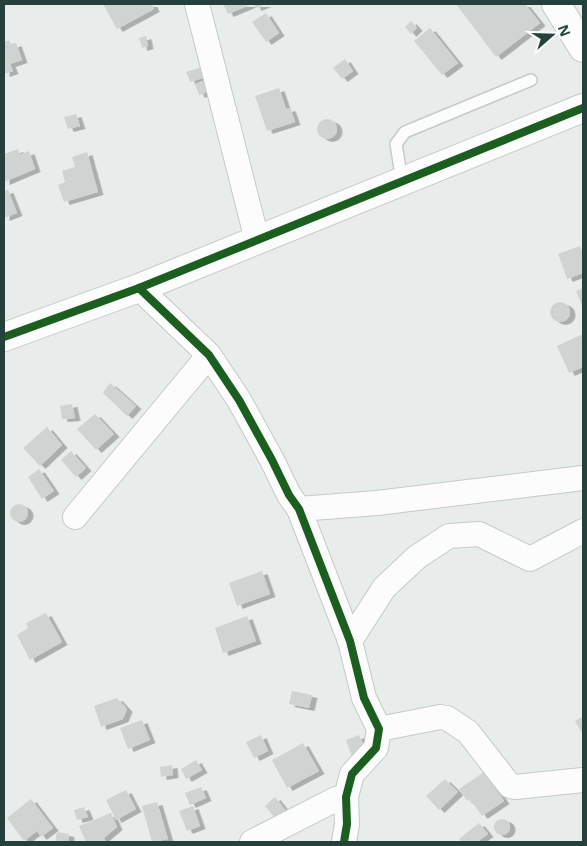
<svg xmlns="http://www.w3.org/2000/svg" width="587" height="846" viewBox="0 0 587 846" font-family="'Open Sans',sans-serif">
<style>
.building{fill:#cfd4d2;filter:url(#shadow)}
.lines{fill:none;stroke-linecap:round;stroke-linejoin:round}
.service-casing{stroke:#c5cac8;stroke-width:14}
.minor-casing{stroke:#c5cac8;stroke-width:26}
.tertiary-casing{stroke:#c5cac8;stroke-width:30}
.service{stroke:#fcfcfc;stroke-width:11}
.minor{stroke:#fcfcfc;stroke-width:24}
.tertiary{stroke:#fcfcfc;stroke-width:28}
.cycleway-casing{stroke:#f7fbf9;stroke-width:11}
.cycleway{stroke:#1b5e20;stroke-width:8}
</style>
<defs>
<filter id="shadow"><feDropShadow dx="5.5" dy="3" stdDeviation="0" flood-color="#0004"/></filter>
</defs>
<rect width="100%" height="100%" fill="#e8edeb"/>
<g class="building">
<polygon points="103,4 152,4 154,9 117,29"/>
<polygon points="223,4 252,4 228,14"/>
<polygon points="254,4 266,4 256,8"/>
<polygon points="456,4 525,4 540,23 496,57"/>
<polygon points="266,13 279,33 266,42 252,22"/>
<polygon points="411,21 417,28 411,34 405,27"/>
<polygon points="430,28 458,63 442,75 414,41"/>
<polygon points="146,36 148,46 142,48 139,38"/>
<polygon points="9,40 11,45 16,43 22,60 10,64 13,71 4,74 4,42"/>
<polygon points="345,59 353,71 342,79 333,68"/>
<polygon points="202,67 206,77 190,82 186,72"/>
<polygon points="209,79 213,90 199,95 195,84"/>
<polygon points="279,88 286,109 290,108 295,122 267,131 255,96"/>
<polygon points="76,114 80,126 68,129 64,117"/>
<circle cx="327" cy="129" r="10"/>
<polygon points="18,149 20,155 29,151 35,169 4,182 4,154"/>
<polygon points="87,152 98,192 64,202 58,185 65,182 62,171 75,167 72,157"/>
<polygon points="8,190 17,213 4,218 4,191"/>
<polygon points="580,246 583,255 583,273 567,279 558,254"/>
<polygon points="583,288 583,309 576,291"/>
<circle cx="560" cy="312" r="10"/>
<polygon points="583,334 583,367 569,373 557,346"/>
<polygon points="110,383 136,406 127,416 103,393"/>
<polygon points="72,404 75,418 62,419 60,406"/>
<polygon points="95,414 114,434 96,450 77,429"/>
<polygon points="47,427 62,445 40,466 23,448"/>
<polygon points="71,451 86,468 76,477 61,460"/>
<polygon points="39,469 54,491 42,499 28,477"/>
<circle cx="19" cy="513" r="9"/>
<polygon points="262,571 270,594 237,606 229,583"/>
<polygon points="46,613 62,642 30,660 17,635 28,628 26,623"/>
<polygon points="247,616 256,641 223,653 215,628"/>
<polygon points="292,691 312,695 309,708 289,704"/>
<polygon points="117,698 127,709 123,719 101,727 94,706"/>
<polygon points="583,716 583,735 575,721"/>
<polygon points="142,720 150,740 128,749 120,728"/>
<polygon points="261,735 268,751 254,758 246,742"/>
<polygon points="359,735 366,751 352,757 346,740"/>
<polygon points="303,743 319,771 287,788 272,760"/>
<polygon points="196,760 202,770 186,779 181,769"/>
<polygon points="172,765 173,775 161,777 160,767"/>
<polygon points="484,772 504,801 482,816 470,799 467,801 459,789"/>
<polygon points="445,779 458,792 439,810 426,796"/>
<polygon points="201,787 206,798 190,805 185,793"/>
<polygon points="126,790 136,809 116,820 106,800"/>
<polygon points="275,797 290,816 280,824 265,806"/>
<polygon points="31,799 53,828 41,837 37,831 24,841 7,818"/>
<polygon points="157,802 168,839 152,842 142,806"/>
<polygon points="193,806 200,826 187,831 179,811"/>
<polygon points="84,807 88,817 77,820 74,810"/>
<polygon points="111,813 117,827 104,838 106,842 86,842 79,826"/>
<circle cx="502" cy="827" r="8"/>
<polygon points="479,823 488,834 477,842 461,842 459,839"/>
<polygon points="57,832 69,834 68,842 55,842"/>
</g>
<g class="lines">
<defs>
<polyline id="service" points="402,181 396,144 405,132 531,80"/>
<g id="minor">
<polyline points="197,4 257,240"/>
<polyline points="139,288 209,355 239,400 272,460 289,495 299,509 350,641 364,698 379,729 376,748 352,774 346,797 347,824 344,842"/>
<polyline points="299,509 377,503 583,478"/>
<polyline points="75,517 209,355"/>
<polyline points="350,641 384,588 417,557 449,536 479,534 530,559 583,531"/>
<polyline points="379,729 440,717 447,718 468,732 510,786 515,787 583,780"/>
<polyline points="252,842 336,799 346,797"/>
</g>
<g id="tertiary">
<polyline points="556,4 583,48"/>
<polyline points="4,337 139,288 583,108"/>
</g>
</defs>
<use href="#service" class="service-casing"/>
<use href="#minor" class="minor-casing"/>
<use href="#tertiary" class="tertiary-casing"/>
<use href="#service" class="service"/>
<use href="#minor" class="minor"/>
<use href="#tertiary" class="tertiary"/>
<defs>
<g id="cycleway">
<polyline points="139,288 209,355 239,400 272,460 289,495 299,509 350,641 364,698 379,729 376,748 352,774 346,797 347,824 344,842"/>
<polyline points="4,337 139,288 583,108"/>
</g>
</defs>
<use href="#cycleway" class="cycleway-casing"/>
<use href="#cycleway" class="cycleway"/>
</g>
<rect width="587" height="846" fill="none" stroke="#24423b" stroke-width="10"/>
<g transform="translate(552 35) rotate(70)" stroke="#f7fbf9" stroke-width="4" paint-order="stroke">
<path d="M0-4L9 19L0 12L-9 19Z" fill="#24423b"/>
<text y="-8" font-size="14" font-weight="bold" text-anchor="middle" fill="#24423b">N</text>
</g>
</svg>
